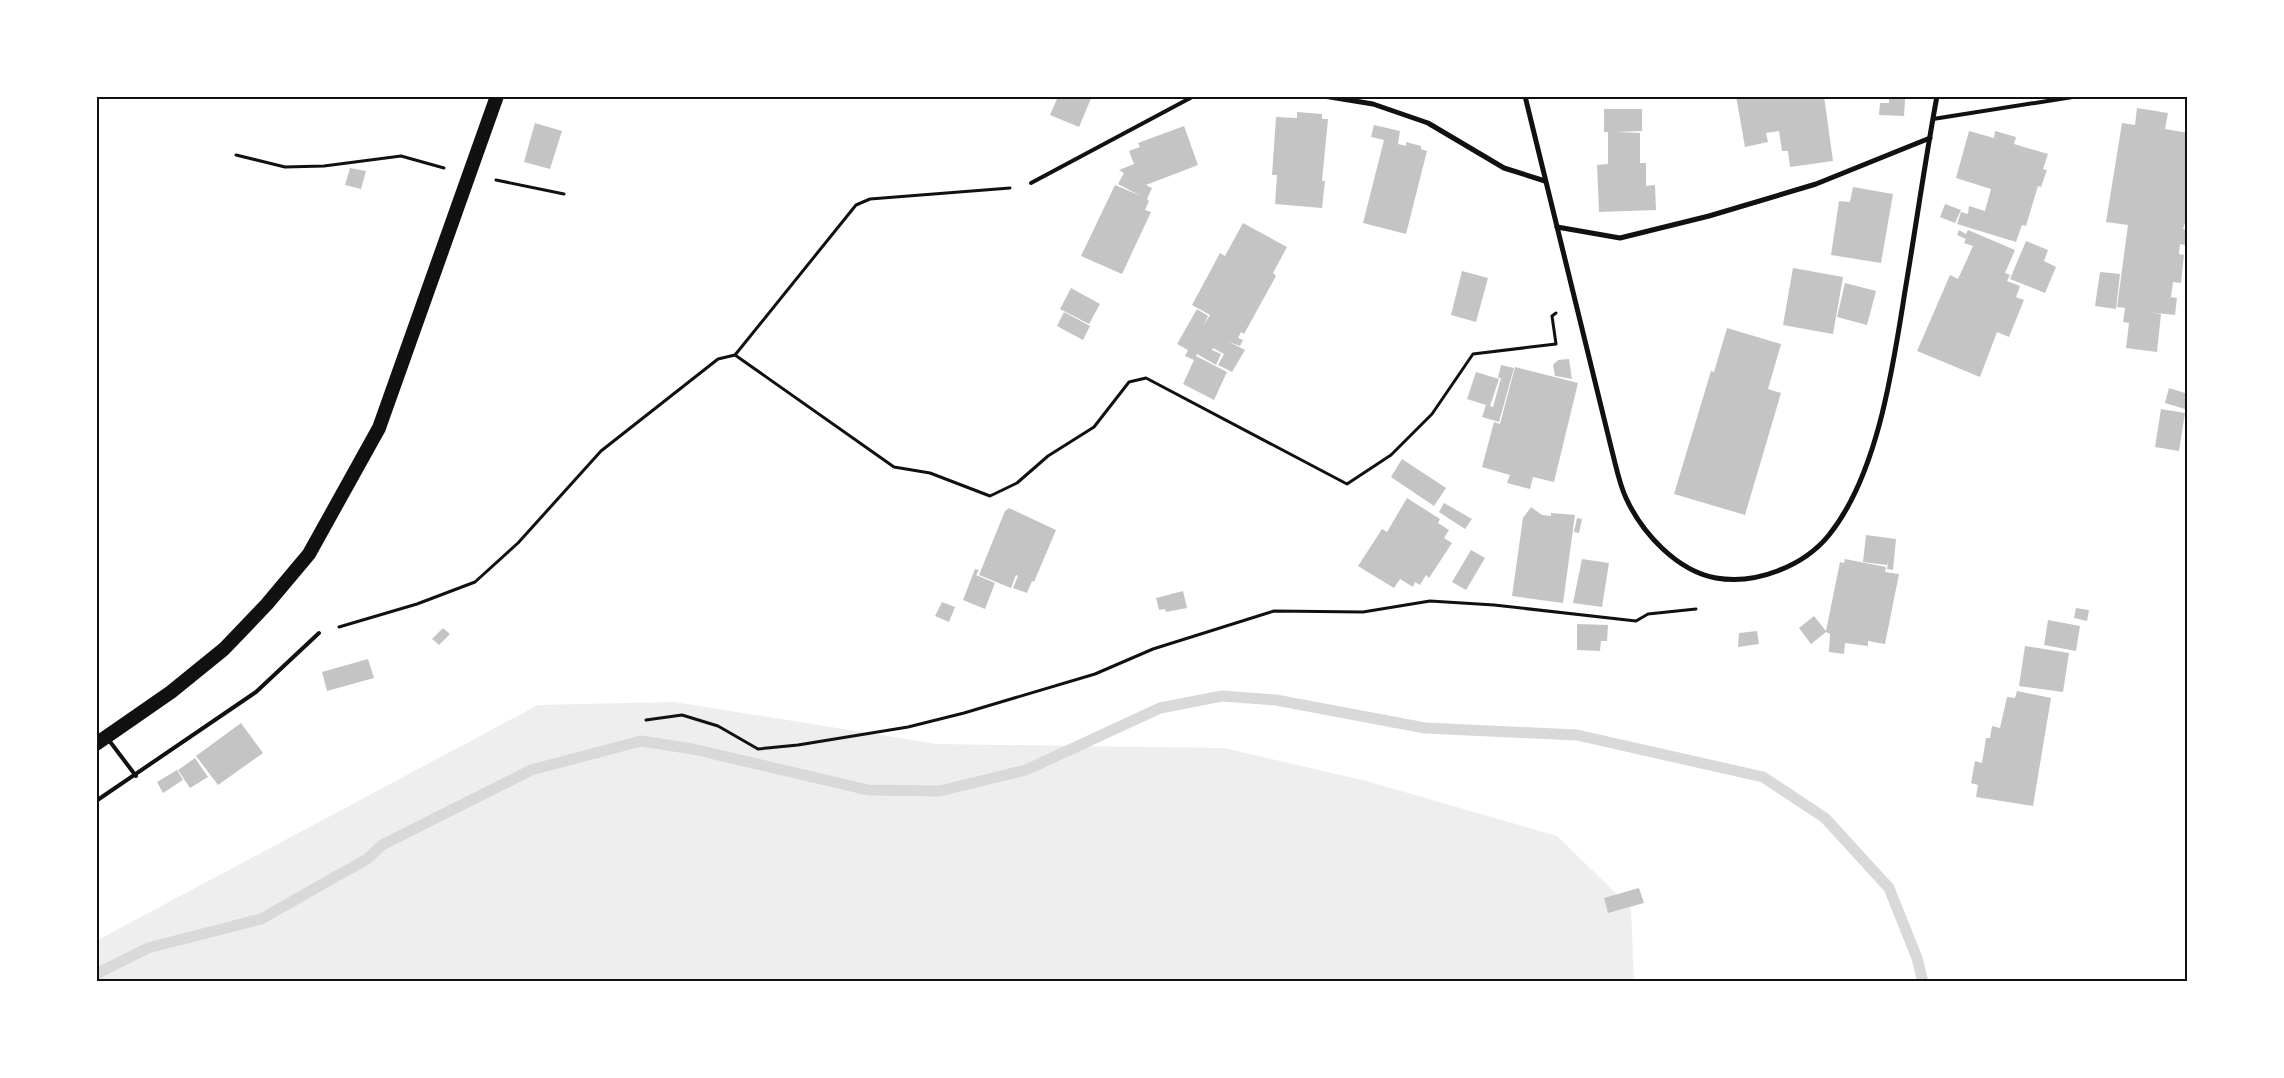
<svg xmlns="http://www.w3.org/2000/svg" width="2284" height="1078" viewBox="0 0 2284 1078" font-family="Helvetica,sans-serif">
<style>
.green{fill:#eee}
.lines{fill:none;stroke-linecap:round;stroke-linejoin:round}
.stream{stroke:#d9d9d9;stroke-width:11}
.building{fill:#c4c4c4}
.path{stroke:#111;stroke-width:3}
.service{stroke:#111;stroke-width:4}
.minor{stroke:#111;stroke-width:5}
.trunk{stroke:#111;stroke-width:14}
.neatline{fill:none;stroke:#111;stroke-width:2}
</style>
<rect width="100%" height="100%" fill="#fff"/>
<polygon class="green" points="674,702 937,744 1224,748 1366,781 1557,836 1631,908 1634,982 96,982 96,941 538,705"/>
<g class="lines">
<polyline class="stream" points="96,974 148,948 261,919 367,859 382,845 531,770 641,741 693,749 868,790 940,791 1026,770 1160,708 1222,696 1276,700 1425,728 1577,735 1763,777 1825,818 1889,888 1917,958 1923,982"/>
</g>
<g class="building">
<polygon points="1051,96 1092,96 1079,127 1050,115 1057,99"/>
<polygon points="1736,96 1824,96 1833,161 1790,167 1788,151 1782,151 1779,131 1766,133 1768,142 1745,147"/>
<polygon points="1889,96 1904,96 1905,100 1904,116 1879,115 1880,103 1889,103"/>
<polygon points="2137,108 2168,113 2165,129 2188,133 2188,214 2183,229 2187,230 2185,245 2180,244 2179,254 2184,255 2181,283 2173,282 2171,297 2177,298 2175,315 2147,312 2161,314 2157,352 2126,348 2129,323 2123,322 2125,308 2117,307 2128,225 2106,222 2122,123 2135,125"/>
<polygon points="1604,109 1642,109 1642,131 1615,132 1640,133 1640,163 1646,163 1646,186 1655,185 1656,210 1599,212 1597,165 1608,164 1608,132 1604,132"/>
<polygon points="1297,112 1322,114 1322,119 1328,119 1322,181 1325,181 1322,208 1275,204 1277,175 1272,175 1276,117 1297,118"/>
<polygon points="535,123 562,131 550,169 524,162"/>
<polygon points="1374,125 1400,131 1398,144 1406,146 1406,142 1421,146 1421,149 1427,151 1406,234 1363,223 1384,140 1371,137"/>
<polygon points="1184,126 1198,165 1146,185 1152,188 1147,199 1149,201 1145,210 1151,212 1122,274 1081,256 1115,185 1141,196 1118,184 1124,173 1119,170 1134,164 1129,151 1140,147 1138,143"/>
<polygon points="1969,131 1994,138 1995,131 2016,137 2014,144 2048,154 2043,169 2047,170 2041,187 2038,186 2026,226 2022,225 2016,242 1957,224 1961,212 1968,214 1969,206 1985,211 1991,189 1956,178"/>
<polygon points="350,168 366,171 361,189 345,185"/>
<polygon points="1853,187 1893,194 1881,263 1831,255 1839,201 1850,202"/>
<polygon points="1945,204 1961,210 1955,223 1940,217"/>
<polygon points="1243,223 1287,247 1273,273 1276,276 1244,334 1241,332 1238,338 1243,340 1240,346 1229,342 1245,350 1232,372 1218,365 1224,354 1213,348 1212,350 1221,354 1216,365 1197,354 1196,356 1227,372 1214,400 1183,384 1194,360 1185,356 1188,350 1177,344 1197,309 1208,316 1203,326 1210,315 1192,305 1220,253 1225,256"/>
<polygon points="1959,230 1966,234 1968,230 2015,250 2005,273 2010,275 2007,281 2020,286 2016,297 2024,300 2009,337 1997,332 1980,377 1917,351 1950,275 1958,279 1973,246 1964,243 1966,239 1957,235"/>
<polygon points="2026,241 2048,250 2044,261 2056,267 2045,293 2010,279"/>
<polygon points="1793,268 1843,277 1833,334 1783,325"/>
<polygon points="1462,271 1488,278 1476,322 1451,315"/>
<polygon points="2100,272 2120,274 2116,309 2095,306"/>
<polygon points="1845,283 1876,291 1867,325 1837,317"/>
<polygon points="1071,288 1100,304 1089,324 1060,309"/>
<polygon points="1064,312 1090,326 1083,340 1057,326"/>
<polygon points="1727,328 1781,344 1768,389 1781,393 1745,515 1674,494 1711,371 1714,372"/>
<polygon points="1569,359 1572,379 1555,376 1553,365 1558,360"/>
<polygon points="1501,365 1514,368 1499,422 1482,417 1486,405 1467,399 1476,372 1499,379 1490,406 1493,407 1501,378 1498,378"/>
<polygon points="1515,367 1578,383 1554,482 1533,477 1530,489 1507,483 1510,475 1482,467 1494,422 1500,424"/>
<polygon points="2169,388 2188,394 2185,409 2165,403"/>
<polygon points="2161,409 2185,413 2179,451 2155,447"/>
<polygon points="1402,459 1446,488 1434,506 1391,477"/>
<polygon points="1407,498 1440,519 1438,523 1449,530 1444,538 1452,543 1429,578 1426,575 1420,585 1415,582 1413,587 1400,579 1394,588 1358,566 1382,529 1387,532"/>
<polygon points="1444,503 1472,519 1465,529 1439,512"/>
<polygon points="1531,507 1542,515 1551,516 1551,513 1575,515 1563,603 1512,596 1523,518"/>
<polygon points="1009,508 1056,530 1034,582 1032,581 1027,593 1013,588 1018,576 1016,575 1011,588 979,575 1005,511"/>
<polygon points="1577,518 1582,519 1579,533 1574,532"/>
<polygon points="1866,535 1896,539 1893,570 1887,569 1888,562 1887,565 1863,562"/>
<polygon points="1471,550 1485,558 1466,590 1452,582"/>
<polygon points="1582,559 1609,563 1602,607 1573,603"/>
<polygon points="1845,559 1886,567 1885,572 1899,574 1885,644 1868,641 1868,646 1845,643 1844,654 1829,652 1830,634 1826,632 1811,644 1799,628 1814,616 1826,631 1840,562 1844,563"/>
<polygon points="975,569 979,570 976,575 995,583 985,609 963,600"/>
<polygon points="1183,591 1187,608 1166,612 1165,609 1159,610 1156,598"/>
<polygon points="942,602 955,607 949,622 935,616"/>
<polygon points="2076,608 2089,610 2087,621 2074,618"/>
<polygon points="2048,620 2080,626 2076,651 2044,645"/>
<polygon points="1577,624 1608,625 1607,641 1601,641 1600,651 1577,650"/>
<polygon points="443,628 450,634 439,645 432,639"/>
<polygon points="1757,631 1759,644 1738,647 1739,633"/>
<polygon points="2025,646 2069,653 2063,692 2019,686"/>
<polygon points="368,659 374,678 327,691 322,672"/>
<polygon points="2017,691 2051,698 2033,806 1976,797 1978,785 1971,783 1975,761 1982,763 1986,738 1990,738 1992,726 2000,728 2007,697 2015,698"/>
<polygon points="241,723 263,753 218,785 196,756"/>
<polygon points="195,758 208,777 190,788 178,770"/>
<polygon points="177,770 183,780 163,793 157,782"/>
<polygon points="1639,888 1644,903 1608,913 1604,898"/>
</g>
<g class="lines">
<g class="path">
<polyline points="236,155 285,167 324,166 401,156 444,168"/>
<polyline points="496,180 564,194"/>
<polyline points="735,355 894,467 930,473 990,496 1017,483 1048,456 1094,427 1129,382 1146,378 1347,484 1391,455 1432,414 1473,354 1556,344 1552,316 1556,313"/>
<polyline points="339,627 417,604 475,582 518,543 601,451 718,359 735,355 856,205 870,199 1010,188"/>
<polyline points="646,720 682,715 718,726 758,749 798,745 908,727 964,713 1095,674 1153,649 1274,611 1363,612 1430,601 1494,605 1636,621 1648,614 1696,609"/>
</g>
<g class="service">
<polyline points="1933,119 2079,96"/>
<polyline points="1031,183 1194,96"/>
<polyline points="108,739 136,776"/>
<polyline points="96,801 256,692 319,633"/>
</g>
<g class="minor">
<polyline points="1324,96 1373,104 1428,123 1504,168 1545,181"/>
<path d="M1525 96 1612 451C1616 466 1619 483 1626 498 1642 533 1677 571 1716 578 1756 585 1804 566 1829 535 1878 474 1893 367 1905 291 1916 226 1925 161 1937 96"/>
<polyline points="1557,227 1620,238 1709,216 1816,184 1930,138"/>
</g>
<polyline class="trunk" points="96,744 171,692 224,649 267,604 309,554 379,428 497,96"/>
</g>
<rect width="2284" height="1078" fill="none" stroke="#ffffff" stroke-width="195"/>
<rect x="98" y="98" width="2088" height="882" class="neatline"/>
</svg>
